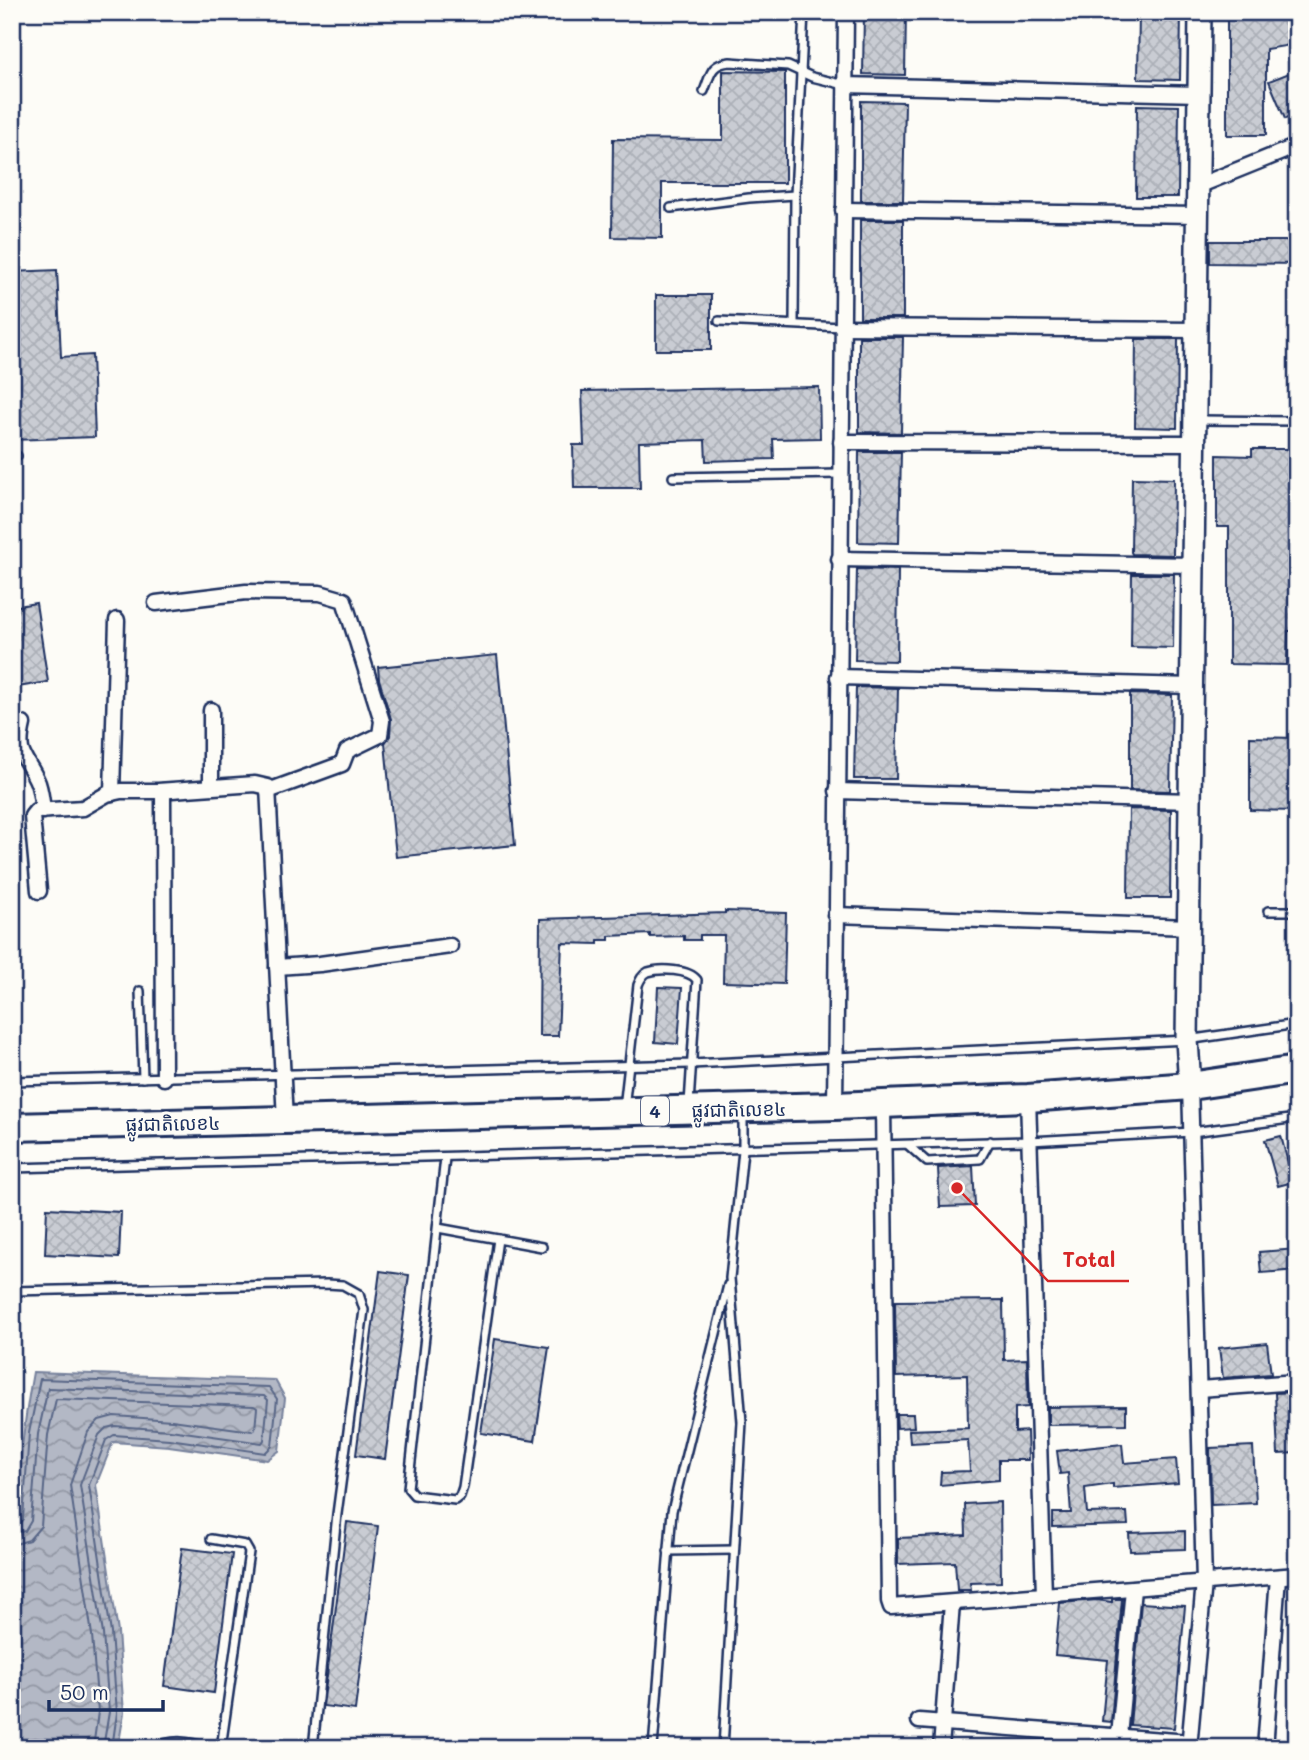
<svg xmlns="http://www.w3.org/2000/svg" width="1309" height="1760" viewBox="0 0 1309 1760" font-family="Mali,'Noto Sans Khmer',sans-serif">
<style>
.water{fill:url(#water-waves);stroke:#76819c;stroke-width:2}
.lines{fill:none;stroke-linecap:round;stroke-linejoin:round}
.shore{stroke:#586687;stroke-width:2}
.building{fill:url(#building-cross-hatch);stroke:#1b2f5e;stroke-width:2}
.lane-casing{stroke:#1b2f5e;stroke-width:12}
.street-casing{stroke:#1b2f5e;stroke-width:19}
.secondary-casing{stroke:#1b2f5e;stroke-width:26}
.highway-casing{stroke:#1b2f5e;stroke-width:32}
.lane{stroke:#fdfcf7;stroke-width:7}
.street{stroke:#fdfcf7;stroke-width:14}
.secondary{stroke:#fdfcf7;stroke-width:21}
.highway{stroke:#fdfcf7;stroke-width:26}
.labels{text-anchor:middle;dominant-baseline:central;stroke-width:6;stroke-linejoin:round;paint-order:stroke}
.shield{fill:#fdfcf7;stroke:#5f6c8c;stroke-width:2}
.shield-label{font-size:18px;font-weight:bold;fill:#1b2f5e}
.street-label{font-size:19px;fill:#1b2f5e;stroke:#fdfcf7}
.leader{fill:none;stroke:#d62828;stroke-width:2.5}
.callout-dot{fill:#d62828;stroke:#fdfcf7;stroke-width:2.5}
.callout-label{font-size:21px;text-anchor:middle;font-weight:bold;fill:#d62828;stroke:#fdfcf7;stroke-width:6;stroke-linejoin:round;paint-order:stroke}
</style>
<defs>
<pattern id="water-waves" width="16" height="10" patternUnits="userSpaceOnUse" patternTransform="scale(1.75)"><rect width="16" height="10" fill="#b3b8c5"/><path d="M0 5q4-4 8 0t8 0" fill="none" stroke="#9196a3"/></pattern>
<pattern id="building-cross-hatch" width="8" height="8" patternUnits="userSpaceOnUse" patternTransform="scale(1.75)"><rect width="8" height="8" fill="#c9ccd3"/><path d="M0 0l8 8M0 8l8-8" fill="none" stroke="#acb0b8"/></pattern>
</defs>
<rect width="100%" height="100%" fill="#fdfcf7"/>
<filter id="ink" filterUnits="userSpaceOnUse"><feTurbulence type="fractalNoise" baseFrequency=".0143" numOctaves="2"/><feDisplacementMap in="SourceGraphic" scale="14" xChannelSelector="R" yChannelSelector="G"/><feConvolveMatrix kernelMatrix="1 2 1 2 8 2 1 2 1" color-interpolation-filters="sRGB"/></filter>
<g filter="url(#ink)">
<path class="water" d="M33 1372 275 1380 285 1398 279 1451 267 1460 169 1446 113 1442 96 1485 118 1632 124 1713 118 1748H12C12 1621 10 1497 33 1372Z"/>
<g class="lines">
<g class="shore">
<polyline points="12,1525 19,1524 23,1519 29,1433 40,1379 269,1387 277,1399 272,1446 265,1453 169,1439 114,1435 106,1440 89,1485 111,1633 117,1713 112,1748"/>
<polyline points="12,1534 25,1531 31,1521 38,1434 48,1388 264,1396 268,1400 264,1440 262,1443 170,1430 115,1426 106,1428 99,1435 80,1485 103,1634 109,1712 103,1748"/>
<polyline points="12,1545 29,1540 41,1526 48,1435 56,1399 254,1406 257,1408 255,1429 252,1431 172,1420 114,1416 99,1420 88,1432 70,1485 92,1635 98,1712 93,1748"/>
</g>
</g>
<g class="building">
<polygon points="864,12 906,12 905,75 863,74"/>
<polygon points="1139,12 1181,12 1180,80 1138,79"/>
<polygon points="1271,12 1297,12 1297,44 1266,49 1266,135 1227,135 1227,15 1271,15"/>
<polygon points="1297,70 1297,115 1285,119 1269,81"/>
<polygon points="723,71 785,72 785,183 662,183 662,238 612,237 613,139 723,140"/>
<polygon points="861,101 905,102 903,201 861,201"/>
<polygon points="1137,105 1179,106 1178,197 1136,197"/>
<rect x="860" y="220" width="43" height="98"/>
<polygon points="1210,241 1297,241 1297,264 1210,263"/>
<polygon points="57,270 61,357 92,355 95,437 12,440 12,272"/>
<rect x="656" y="295" width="55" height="55"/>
<polygon points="859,337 903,337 901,433 859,432"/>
<polygon points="1136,339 1178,339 1177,428 1135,427"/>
<polygon points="819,387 820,438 773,439 774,459 706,461 705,440 639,442 640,488 574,488 573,445 584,445 582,391"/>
<polygon points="1252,449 1297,449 1297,631 1288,631 1287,665 1229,664 1229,527 1217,527 1217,455 1252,456"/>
<polygon points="859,452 901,452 899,543 858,542"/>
<polygon points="1132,478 1174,479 1173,555 1132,554 1131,552"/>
<polygon points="857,569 898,570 897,661 855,660"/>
<polygon points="1132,574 1174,574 1173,648 1131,647"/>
<polygon points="36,603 48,682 12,688 12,607"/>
<polygon points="497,655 515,845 396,857 385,743 390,736 391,719 379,679 378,667"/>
<polygon points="856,687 898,688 896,779 854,779"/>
<polygon points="1130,694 1172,695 1170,791 1130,790"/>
<polygon points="1250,737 1297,738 1297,811 1250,810"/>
<polygon points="1129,809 1171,810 1170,898 1128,898"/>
<polygon points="725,911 786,913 784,984 723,982 724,935 700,935 700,940 684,940 684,936 650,937 650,934 609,936 609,940 598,940 598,944 562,943 558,1036 539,1036 540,919 725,913"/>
<polygon points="658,987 682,988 678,1044 655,1042"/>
<polygon points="1281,1136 1293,1182 1278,1186 1265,1140"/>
<polygon points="973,1166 975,1206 940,1207 938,1168"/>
<polygon points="47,1208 121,1212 119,1258 45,1254"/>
<polygon points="1297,1249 1297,1270 1261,1273 1259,1252"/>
<polygon points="380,1271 409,1275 385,1459 356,1455"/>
<polygon points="1003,1300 1004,1360 1027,1359 1028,1407 1015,1408 1015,1432 1027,1431 1028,1460 999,1460 999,1480 940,1485 941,1472 970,1471 968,1440 910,1443 909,1430 968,1428 967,1375 896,1377 895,1301"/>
<polygon points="495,1339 549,1347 535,1441 481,1433"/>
<polygon points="1267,1343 1271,1374 1223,1378 1219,1348"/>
<polygon points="1297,1392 1297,1453 1278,1454 1275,1393"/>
<polygon points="1126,1406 1126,1424 1048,1425 1048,1407"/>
<polygon points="896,1414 913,1414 914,1427 897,1428"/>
<polygon points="1122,1444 1124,1463 1176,1459 1178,1483 1113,1488 1113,1484 1085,1488 1087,1513 1127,1512 1128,1525 1053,1527 1053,1513 1071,1513 1068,1473 1060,1474 1057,1451"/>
<polygon points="1253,1446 1256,1503 1211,1505 1210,1448"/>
<polygon points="1000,1502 1001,1582 970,1583 971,1590 957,1590 955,1562 898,1564 898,1538 966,1535 965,1504"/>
<polygon points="347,1522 378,1526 355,1710 323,1706"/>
<polygon points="1185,1531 1185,1549 1130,1551 1129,1533"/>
<polygon points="182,1548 232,1554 214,1693 164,1686"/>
<polygon points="1112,1599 1122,1599 1111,1722 1102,1721 1108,1660 1055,1655 1060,1603 1097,1600 1112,1602"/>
<polygon points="1141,1603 1185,1606 1174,1728 1130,1725"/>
</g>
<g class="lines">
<defs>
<g id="lane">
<path d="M704 91C711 74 710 64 730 62L788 66 812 77 845 85"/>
<polyline points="671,208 749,198 795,195"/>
<polyline points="719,321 842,327"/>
<polyline points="794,324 795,195 804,12"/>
<polyline points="1197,420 1297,421"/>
<polyline points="12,456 17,456"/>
<polyline points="673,477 840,474"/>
<polyline points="1268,911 1297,911"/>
<polyline points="140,991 143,1078"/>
<polyline points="12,1081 691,1064 1187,1040 1297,1024"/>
<path d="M624 1108 638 985C640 980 642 975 648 972 660 968 689 969 697 980L689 1104"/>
<polyline points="908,1145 927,1162 980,1159 990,1141"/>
<polyline points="445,1158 408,1488 414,1495 455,1500 460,1496 463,1487 498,1239"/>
<polyline points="12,1168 1030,1141 1192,1132 1297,1118"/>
<polyline points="438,1228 542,1247"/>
<polyline points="12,1291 327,1284 343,1285 359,1294 364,1310 337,1514 313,1748"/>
<polyline points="211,1539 245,1545 249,1552 221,1748"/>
<polyline points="668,1551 734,1550"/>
<path d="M155 1748C174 1737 193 1743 213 1748"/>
<polyline points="653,1748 672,1511 728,1285"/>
<polyline points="723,1748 742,1422 730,1278 743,1150 743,1113"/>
</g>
<g id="street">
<polyline points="845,85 1199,94"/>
<polyline points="1198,186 1297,146"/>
<polyline points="843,210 1198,215"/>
<polyline points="842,327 1197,330"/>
<polyline points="841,442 1195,443"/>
<polyline points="839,559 1194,565"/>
<polyline points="156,603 246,592 320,593 344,600 382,721 380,735 347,751 342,764 268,791"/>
<polyline points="838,677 1193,686"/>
<polyline points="211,710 211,786"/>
<path d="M23 724C15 758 27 756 38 783 41 792 42 801 43 811"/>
<polyline points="163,791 164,1078"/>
<polyline points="837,791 1191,801"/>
<polyline points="112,793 117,620"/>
<polyline points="39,891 32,816 36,811 83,808 107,794 121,791 158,791 255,784 268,787 285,1120"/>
<polyline points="835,915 1190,927"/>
<polyline points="277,967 320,964 450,946"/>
<polyline points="1028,1098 1044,1595"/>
<polyline points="883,1105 889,1601 891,1607 1297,1575"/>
<polyline points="835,1106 846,12"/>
<polyline points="1199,1389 1297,1382"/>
<polyline points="919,1721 1189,1742"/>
<polyline points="1119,1736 1133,1589"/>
<polyline points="941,1748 952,1603"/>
<polyline points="1189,1748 1204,1582 1190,1086"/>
<polyline points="1265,1748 1278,1577"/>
</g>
<polyline id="secondary" points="1190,1086 1187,1040 1200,12"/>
<polyline id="highway" points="12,1127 835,1106 1028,1098 1190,1086 1297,1070"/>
</defs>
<use href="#lane" class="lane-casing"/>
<use href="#street" class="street-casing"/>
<use href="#secondary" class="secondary-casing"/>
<use href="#highway" class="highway-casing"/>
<use href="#lane" class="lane"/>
<use href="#street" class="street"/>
<use href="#secondary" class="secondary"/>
<use href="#highway" class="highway"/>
</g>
</g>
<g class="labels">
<rect class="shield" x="641" y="1096.5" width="28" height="29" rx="5"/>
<g class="shield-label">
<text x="655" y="1111">4</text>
</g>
<g class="street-label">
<text transform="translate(739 1109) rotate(-1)">ផ្លូវជាតិលេខ៤</text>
<text transform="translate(173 1123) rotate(-1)">ផ្លូវជាតិលេខ៤</text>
</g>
</g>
<path class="leader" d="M957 1188L1048 1281H1129"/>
<circle class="callout-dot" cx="957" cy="1188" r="7"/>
<g class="callout-label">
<text x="1089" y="1267">Total</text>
</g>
<rect width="1309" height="1760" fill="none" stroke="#fdfcf7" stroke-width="42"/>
<rect x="21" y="21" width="1267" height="1718" fill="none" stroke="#1b2f5e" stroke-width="2.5" filter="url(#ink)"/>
<path d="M49 1700v10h114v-10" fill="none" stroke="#1b2f5e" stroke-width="3.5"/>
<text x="60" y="1700" font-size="21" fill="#1b2f5e" stroke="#fdfcf7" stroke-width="5" paint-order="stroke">50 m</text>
</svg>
